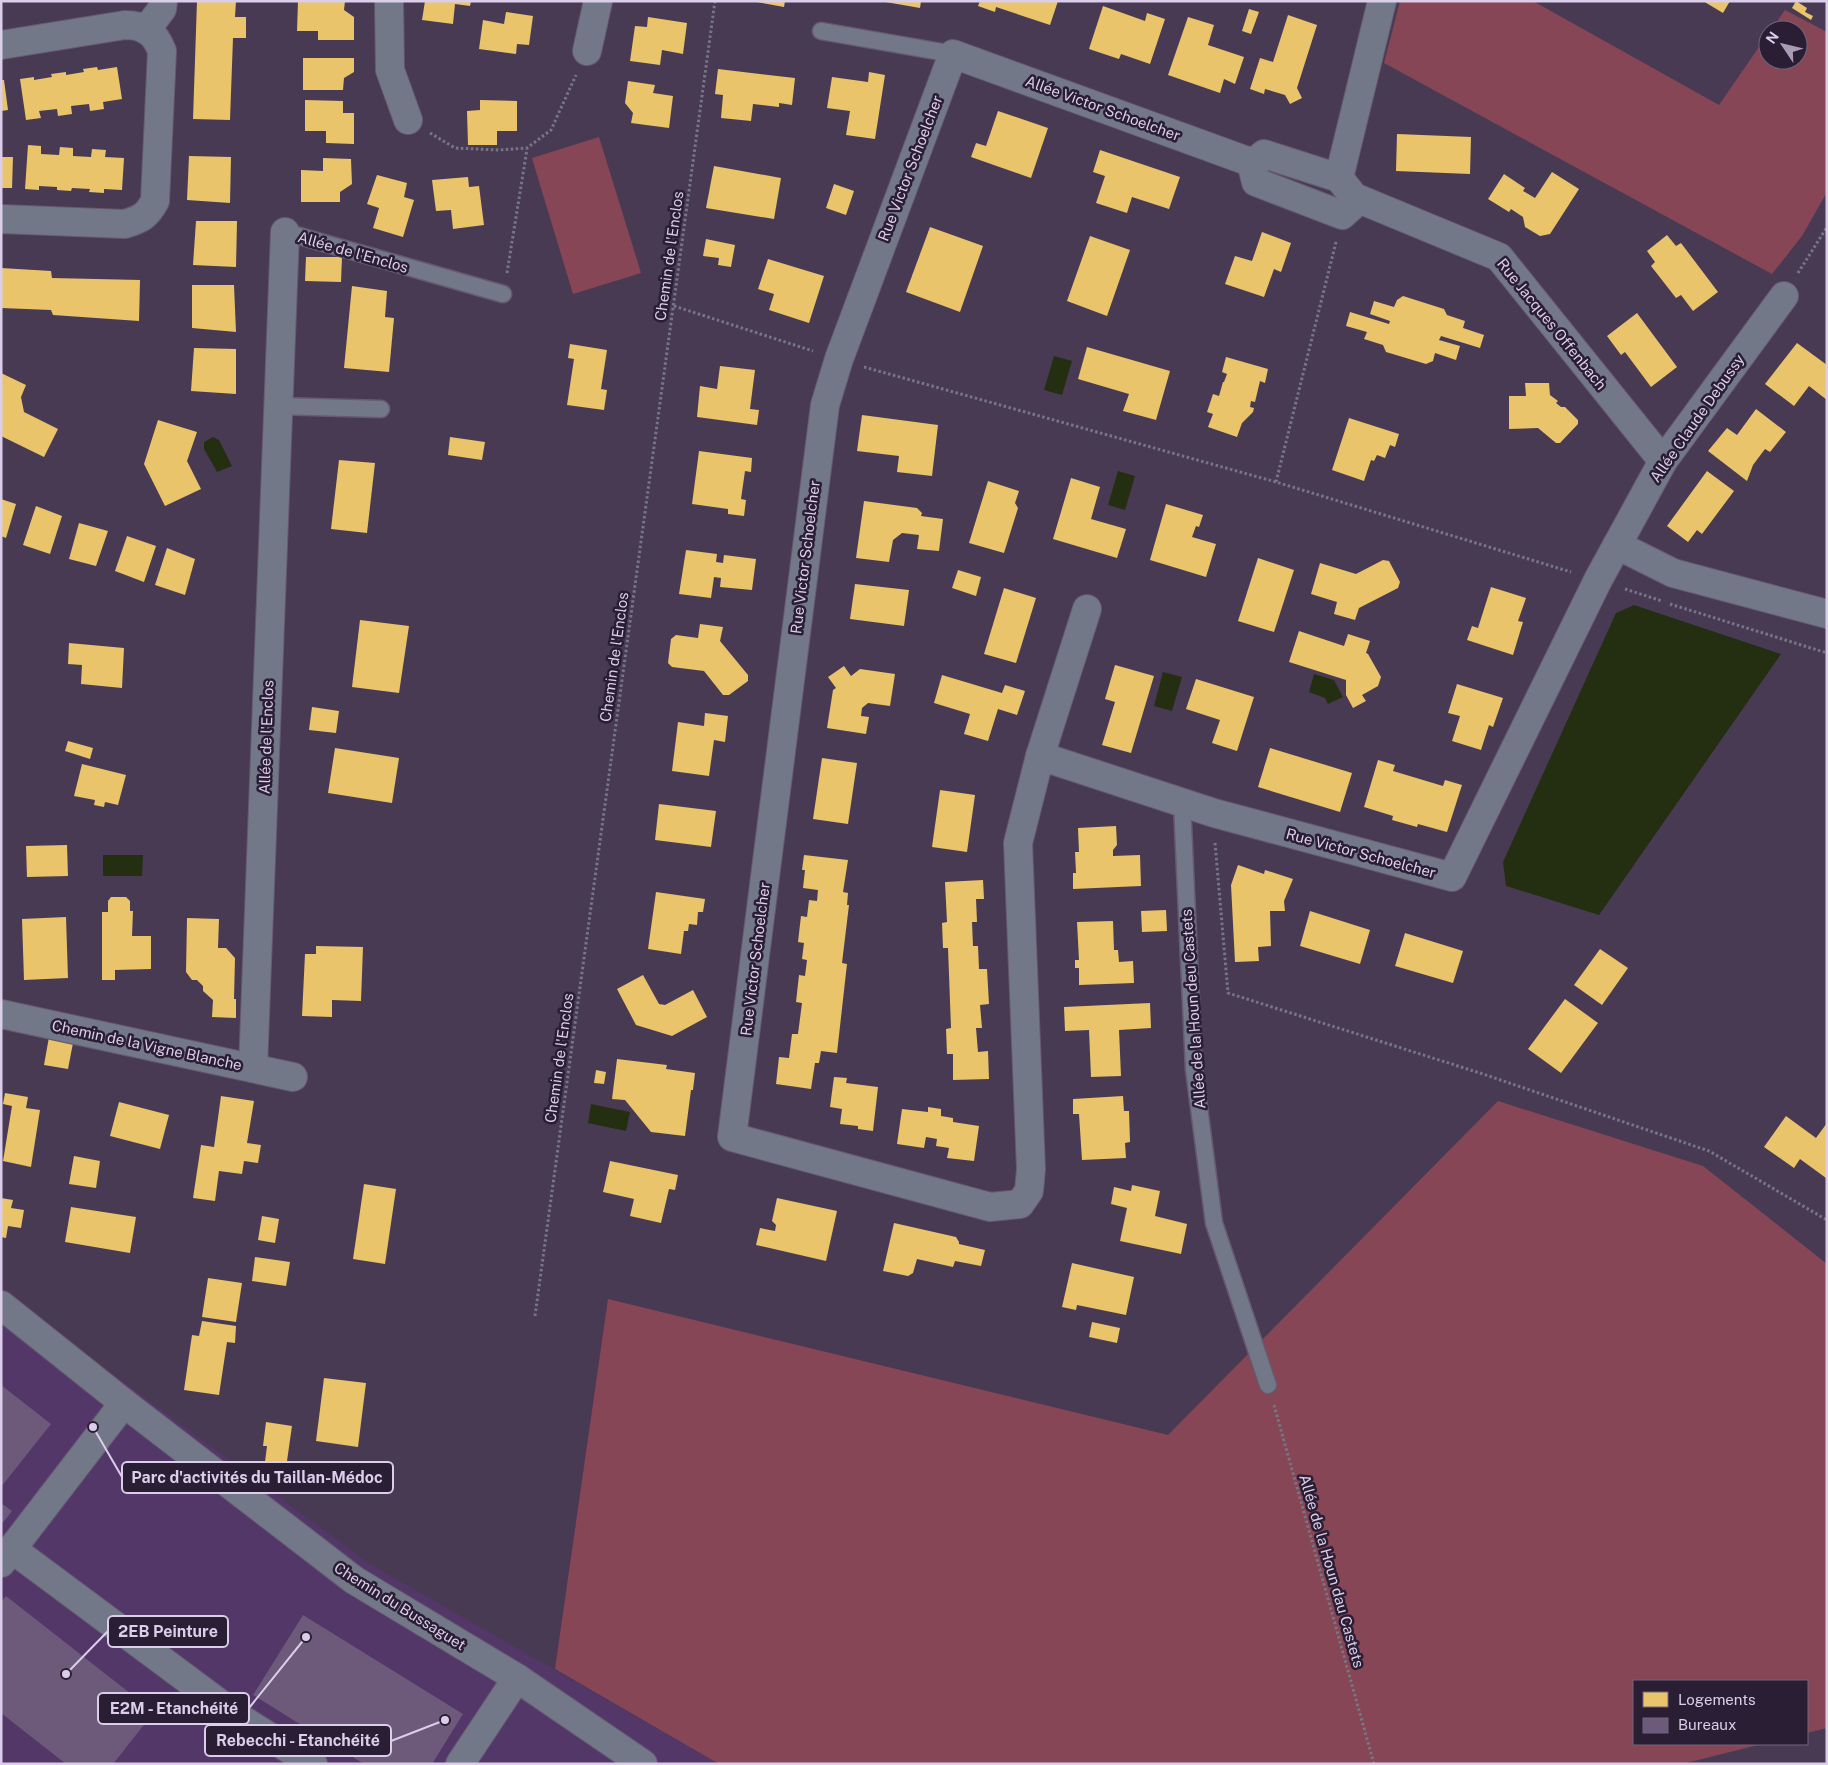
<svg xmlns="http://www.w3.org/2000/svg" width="1828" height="1765" viewBox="0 0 1828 1765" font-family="'Public Sans',sans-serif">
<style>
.built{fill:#533769}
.green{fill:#864656}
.water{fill:#242f12}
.homes{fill:#e9c46a}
.offices{fill:#6d597a}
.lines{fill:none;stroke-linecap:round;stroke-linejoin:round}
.service-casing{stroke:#665970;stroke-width:19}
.minor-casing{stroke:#665970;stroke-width:30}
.path{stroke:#777685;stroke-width:3;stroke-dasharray:2.5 2.5;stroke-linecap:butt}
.service{stroke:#737888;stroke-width:16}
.minor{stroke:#737888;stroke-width:28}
.labels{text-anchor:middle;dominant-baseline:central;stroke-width:5;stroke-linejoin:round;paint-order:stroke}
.street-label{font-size:15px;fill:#dccdea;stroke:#2a1e34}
.leader{fill:none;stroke:#dccdea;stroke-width:2}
.callout-dot{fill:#dccdea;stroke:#2a1e34;stroke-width:2}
.callout{fill:#2a1e34;stroke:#dccdea;stroke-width:2}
.callout-label{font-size:16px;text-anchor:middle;font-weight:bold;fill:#dccdea}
</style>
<rect width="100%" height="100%" fill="#493a54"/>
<polygon class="built" points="1,1291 368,1563 719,1764 1,1764"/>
<g class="green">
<polygon points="1400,1 1533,1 1719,105 1768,34 1768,60 1798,60 1798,30 1771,30 1785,10 1827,32 1827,192 1802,236 1772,274 1384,63"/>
<polygon points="599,137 641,273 573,294 532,158"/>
<polygon points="1498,1101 1703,1166 1827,1264 1827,1728 1807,1733 1807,1681 1634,1681 1634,1744 1762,1744 1682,1764 719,1764 555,1669 608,1299 1168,1435"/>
</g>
<g class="water">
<polygon points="1054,356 1072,361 1062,395 1044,390"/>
<polygon points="213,437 219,440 232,466 217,472 204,449 204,442"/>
<polygon points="1118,471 1135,476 1125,510 1108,505"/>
<polygon points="1634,605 1781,654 1599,915 1506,886 1503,862 1616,613"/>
<polygon points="1163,672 1182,677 1172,711 1154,706"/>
<polygon points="1314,674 1334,680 1343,697 1328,704 1325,698 1309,692"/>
<polygon points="103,855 143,855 142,876 103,876"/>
<polygon points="591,1104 630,1112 626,1131 588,1123"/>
</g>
<g class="homes">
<polygon points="197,1 236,1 235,17 246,17 246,38 233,38 230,120 193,119"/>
<polygon points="298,1 345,1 344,10 354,17 354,40 318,40 318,31 297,31"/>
<polygon points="425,1 471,1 470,6 455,4 453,24 422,20"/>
<polygon points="751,1 785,1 784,7"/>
<polygon points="880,1 921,1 920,8"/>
<polygon points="980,1 1058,1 1050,25 996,7 995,12 978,6"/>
<polygon points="1703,1 1730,1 1723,13"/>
<polygon points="1796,1 1807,8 1805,12 1813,16 1811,20 1792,8"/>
<polygon points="1103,6 1145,21 1147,13 1165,19 1150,64 1121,54 1119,59 1089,49"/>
<polygon points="1249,9 1259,12 1251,34 1242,31"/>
<polygon points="506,12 533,16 529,45 517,44 516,54 479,49 483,20 504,24"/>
<polygon points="1288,15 1317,25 1297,88 1302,98 1290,104 1285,95 1265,89 1264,94 1250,89 1260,58 1273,62"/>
<polygon points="648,17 687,23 683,54 662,50 660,65 630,61 635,26 647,27"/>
<polygon points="1188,17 1214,25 1208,45 1244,57 1235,84 1224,79 1220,93 1168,75"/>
<polygon points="303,58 354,58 354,72 344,78 343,90 303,90"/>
<polygon points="97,67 98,70 117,67 122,99 103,102 104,109 90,111 89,104 71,106 72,114 58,116 57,109 39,111 41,118 26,120 20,79 34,77 34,80 52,77 51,74 66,72 66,75 84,72 83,69"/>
<polygon points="718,69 795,78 792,105 779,103 779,107 753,104 751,121 721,118 723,95 715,94"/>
<polygon points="869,72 885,75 875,139 846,135 850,111 827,108 832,77 868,82"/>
<polygon points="1,80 4,80 8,110 1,111"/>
<polygon points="628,81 655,85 653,93 673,96 669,128 631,123 633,113 625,103"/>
<polygon points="305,100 343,101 343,113 354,113 354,144 326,143 326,131 305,131"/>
<polygon points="480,100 517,101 517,131 497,131 497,145 468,145 467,111 480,110"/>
<polygon points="998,111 1048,128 1031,178 971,157 976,143 986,146"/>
<polygon points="1397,134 1471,137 1470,174 1396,171"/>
<polygon points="28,145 41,146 41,154 59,155 60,147 73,148 73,156 91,157 92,149 106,150 105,157 124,158 122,190 104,189 104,193 89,192 90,189 72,188 71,191 57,190 57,187 39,186 39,190 25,189"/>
<polygon points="1100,150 1180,177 1169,209 1132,197 1127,213 1096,203 1105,176 1093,172"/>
<polygon points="189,156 231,157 230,203 187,200"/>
<polygon points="1,157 13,157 12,188 1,188"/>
<polygon points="323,158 351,159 352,184 340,192 340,202 301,202 301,170 323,171"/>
<polygon points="714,166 781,178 774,219 706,208"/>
<polygon points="1552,172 1579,189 1550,234 1540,236 1525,227 1523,217 1511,209 1509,212 1488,199 1504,174 1525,188 1523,191 1535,198"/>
<polygon points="377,175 407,183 404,197 414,200 403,237 373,228 379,208 367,204"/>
<polygon points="468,177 469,187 479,186 484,225 453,229 451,210 436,211 432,180"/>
<polygon points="834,184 854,191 846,215 826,208"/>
<polygon points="196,221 237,221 236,267 193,265"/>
<polygon points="930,227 983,246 960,312 906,292"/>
<polygon points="1262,232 1291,243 1281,272 1274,269 1264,297 1225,284 1235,256 1252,261"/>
<polygon points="1667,235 1676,246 1681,243 1718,292 1693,311 1681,295 1676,298 1651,266 1655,262 1647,251"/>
<polygon points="1090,236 1130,250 1107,316 1067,301"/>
<polygon points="706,239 735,245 731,267 718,265 719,258 703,256"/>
<polygon points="306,257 342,257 341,282 305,281"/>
<polygon points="768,259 824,276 809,323 769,310 774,294 758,289"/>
<polygon points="1,268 51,271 52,278 140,280 139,321 53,315 51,310 1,308"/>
<polygon points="192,285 234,285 236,332 192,328"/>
<polygon points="352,286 387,291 385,317 394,318 389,372 344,368"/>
<polygon points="1403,296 1444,309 1447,315 1465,321 1463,328 1484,335 1480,348 1441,336 1439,340 1460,346 1456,360 1435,353 1433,361 1426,364 1386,352 1383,345 1364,339 1367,332 1346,326 1350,312 1389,324 1390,321 1370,314 1374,301 1394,307 1397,300"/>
<polygon points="1637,313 1677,367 1651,387 1625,352 1621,355 1607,336"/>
<polygon points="1797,343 1827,365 1827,400 1809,386 1794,406 1765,384"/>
<polygon points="570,344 607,350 601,389 607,390 604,410 567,405 574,359 568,358"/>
<polygon points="1087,347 1170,371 1156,420 1123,411 1129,394 1078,379"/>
<polygon points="194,348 236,349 236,394 191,391"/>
<polygon points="1226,357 1268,369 1265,383 1260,381 1255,402 1251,401 1250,407 1254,408 1253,412 1242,423 1237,437 1208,427 1213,414 1207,412 1213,394 1219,396 1223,382 1224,382 1227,374 1222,372"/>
<polygon points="720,366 755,370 750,409 759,410 757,425 697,417 700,386 717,389"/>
<polygon points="1,373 26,385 21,397 24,412 58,429 44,457 1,436"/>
<polygon points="1525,383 1549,383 1550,395 1558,401 1556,403 1561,407 1565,407 1578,420 1578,424 1560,443 1556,443 1538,428 1509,429 1509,396 1526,396"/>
<polygon points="1756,409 1786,432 1770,452 1765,449 1753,465 1747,481 1708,451 1727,428 1737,435"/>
<polygon points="862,415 938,425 932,476 897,472 899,456 857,451"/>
<polygon points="1349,418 1399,434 1395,447 1390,445 1385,458 1377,455 1374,461 1371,460 1364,481 1332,470"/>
<polygon points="158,420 197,432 187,461 201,489 165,506 144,464"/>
<polygon points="450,437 485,442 482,460 448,455"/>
<polygon points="699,451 752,458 751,472 745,471 741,499 746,500 744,516 728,514 728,509 692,504"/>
<polygon points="339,460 375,463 367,533 331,529"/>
<polygon points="1707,471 1734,491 1702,534 1697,530 1688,542 1667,526"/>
<polygon points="1071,478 1100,487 1091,519 1126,529 1117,558 1053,539"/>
<polygon points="988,481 1019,491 1015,503 1018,508 1004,553 969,543"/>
<polygon points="1,499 16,504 6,538 1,536"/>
<polygon points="864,501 917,508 922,513 921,516 943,519 939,551 917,549 919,535 902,533 893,540 889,562 856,558"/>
<polygon points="1166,504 1203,515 1199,527 1196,526 1192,537 1216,544 1206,577 1150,560"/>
<polygon points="36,506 62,516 50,554 23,545"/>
<polygon points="79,523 108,531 96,566 69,559"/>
<polygon points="127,536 156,546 144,582 115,571"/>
<polygon points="167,548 195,559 185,595 155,585"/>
<polygon points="686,550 717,554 716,562 723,563 724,555 756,559 752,590 720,587 721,578 714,577 711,598 679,594"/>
<polygon points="1258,558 1294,570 1274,632 1238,621"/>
<polygon points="1383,560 1389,561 1400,582 1398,588 1359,608 1355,620 1334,614 1337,602 1311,594 1320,563 1356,574"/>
<polygon points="958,570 981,577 976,596 952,588"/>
<polygon points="855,584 909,590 904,626 850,619"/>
<polygon points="1491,587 1526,598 1518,621 1523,622 1513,655 1467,640 1472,626 1478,628"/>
<polygon points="1004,588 1036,598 1016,663 984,654"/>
<polygon points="360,620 409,626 399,693 352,687"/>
<polygon points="700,624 723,627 720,641 748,675 748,681 729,695 723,695 704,671 672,667 668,663 671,639 676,635 698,638"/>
<polygon points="1299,631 1344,646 1348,634 1370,641 1366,653 1368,654 1381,677 1378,686 1362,695 1366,701 1353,708 1346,695 1346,680 1289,662"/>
<polygon points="69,643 124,648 122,688 81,684 82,665 68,664"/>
<polygon points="1115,665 1154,676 1131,753 1102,745 1115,702 1105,699"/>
<polygon points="844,666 851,676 860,669 895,674 890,706 868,703 862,708 861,716 869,717 866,734 827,728 833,690 836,688 828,677"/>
<polygon points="942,675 1002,693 1005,685 1025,691 1017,715 998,709 988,741 964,734 970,714 934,703"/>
<polygon points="1196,679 1254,697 1237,751 1212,743 1220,720 1186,709"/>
<polygon points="1457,684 1503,698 1493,727 1489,725 1481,750 1452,741 1460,716 1448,713"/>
<polygon points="312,707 339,711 336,733 309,730"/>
<polygon points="705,713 728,716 725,742 714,740 709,776 672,771 678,722 704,726"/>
<polygon points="68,741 93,748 90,759 65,751"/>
<polygon points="335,748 399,758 392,803 328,793"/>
<polygon points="1270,748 1352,773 1340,812 1258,787"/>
<polygon points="822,758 857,763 848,824 813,819"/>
<polygon points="1378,760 1395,765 1393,771 1443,786 1445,780 1462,785 1447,832 1418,824 1417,827 1392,820 1393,816 1364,807"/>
<polygon points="82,764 126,775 118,805 105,802 104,807 94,805 95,800 74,796"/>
<polygon points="940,790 975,795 967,852 932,847"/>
<polygon points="659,804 716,811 711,847 655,840"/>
<polygon points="1116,826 1117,845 1113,850 1113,856 1140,855 1141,886 1073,889 1073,873 1076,873 1075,852 1079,852 1078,828"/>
<polygon points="67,845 68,876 27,877 26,846"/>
<polygon points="804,855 848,860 843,892 848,893 847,905 849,905 842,963 847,964 837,1053 821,1051 819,1063 815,1063 811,1089 776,1084 779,1057 789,1058 792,1034 798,1034 802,1003 796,1002 799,975 805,976 807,960 802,959 804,943 798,942 801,916 807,917 809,900 817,901 818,890 803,888 805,870 802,870"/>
<polygon points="1238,865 1264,874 1265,870 1293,879 1284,901 1285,911 1270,911 1271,946 1258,947 1259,961 1235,962 1231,885"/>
<polygon points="983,880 984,899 976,899 977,922 972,922 973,946 978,946 979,969 987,969 989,1004 980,1005 982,1028 976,1028 978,1052 988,1051 989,1079 953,1080 953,1054 947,1054 946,1029 951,1028 948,948 943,948 942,923 947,922 945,882"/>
<polygon points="656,892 705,899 703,912 698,912 697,925 689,924 688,931 684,931 681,954 648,949"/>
<polygon points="111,897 126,897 130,901 130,911 133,911 132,936 151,936 151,969 115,970 115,980 102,980 102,912 108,912 108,901"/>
<polygon points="1166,910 1167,931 1142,932 1141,911"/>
<polygon points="1310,911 1370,930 1360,964 1300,946"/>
<polygon points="66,917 68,978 24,980 22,919"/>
<polygon points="187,918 219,919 218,948 226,948 235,958 234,999 236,999 236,1018 212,1017 213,1000 203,991 203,986 197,980 192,980 186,972"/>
<polygon points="1113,921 1114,950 1118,950 1119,962 1133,961 1134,983 1079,985 1079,968 1075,968 1075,960 1079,960 1077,922"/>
<polygon points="1405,933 1463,951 1453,983 1395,966"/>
<polygon points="316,946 363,947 361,1001 332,1000 332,1017 302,1016 305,954 316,954"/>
<polygon points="1600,949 1628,968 1602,1005 1574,985"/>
<polygon points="643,975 659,1004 665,1005 693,990 707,1017 672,1036 636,1025 617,989"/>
<polygon points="1565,999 1598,1023 1561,1073 1528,1049"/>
<polygon points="1150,1003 1151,1028 1119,1030 1121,1076 1091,1077 1089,1030 1065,1031 1064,1007"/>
<polygon points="49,1037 73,1043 68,1069 44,1065"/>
<polygon points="617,1059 667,1065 666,1069 695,1073 693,1090 691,1090 685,1136 651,1132 625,1100 612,1099"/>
<polygon points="596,1070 606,1072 604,1084 594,1083"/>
<polygon points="834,1077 847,1078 846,1083 878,1087 873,1131 858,1129 858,1126 840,1124 842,1109 830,1107"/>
<polygon points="5,1093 28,1097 26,1108 40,1110 31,1167 3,1161 12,1106 3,1104"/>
<polygon points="221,1096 254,1101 247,1143 261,1145 258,1163 244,1161 242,1174 219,1171 215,1201 193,1198 201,1145 214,1147"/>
<polygon points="1123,1096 1124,1111 1129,1111 1130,1142 1125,1143 1126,1158 1082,1160 1079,1114 1073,1114 1073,1099"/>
<polygon points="119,1102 169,1115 160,1149 110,1136"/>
<polygon points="928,1107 941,1109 941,1116 953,1118 953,1122 979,1126 974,1161 947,1158 949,1148 936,1146 937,1139 926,1137 924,1148 897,1144 902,1109 928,1112"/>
<polygon points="1786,1116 1816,1138 1827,1123 1826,1178 1800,1159 1794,1168 1764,1147"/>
<polygon points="74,1156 100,1161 96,1188 69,1184"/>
<polygon points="610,1161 678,1175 675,1190 669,1189 661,1223 630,1216 634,1199 603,1192"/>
<polygon points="364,1184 396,1189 385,1264 353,1259"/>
<polygon points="1132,1185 1160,1191 1155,1216 1187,1224 1181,1254 1120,1241 1127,1208 1111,1204 1114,1187 1131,1191"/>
<polygon points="1,1198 13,1200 11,1208 24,1210 21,1228 8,1226 6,1238 1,1237"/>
<polygon points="777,1198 837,1211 826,1261 756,1245 760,1228 775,1231 776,1225 772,1221"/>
<polygon points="71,1207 136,1217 130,1253 65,1242"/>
<polygon points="262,1216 279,1219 275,1243 258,1240"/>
<polygon points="894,1223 956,1237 959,1242 959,1244 985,1250 981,1266 955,1261 953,1267 917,1259 913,1273 908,1276 883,1271"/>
<polygon points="255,1257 290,1262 286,1286 252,1281"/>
<polygon points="1072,1263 1134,1277 1126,1315 1077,1305 1076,1310 1062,1307"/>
<polygon points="208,1278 242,1283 236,1322 202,1317"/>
<polygon points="202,1321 236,1326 235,1343 227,1342 219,1395 184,1390 192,1335 199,1336"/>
<polygon points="1092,1322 1120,1328 1117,1343 1089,1337"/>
<polygon points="324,1378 366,1383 358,1447 316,1441"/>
<polygon points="266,1422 292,1426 284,1482 258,1478 260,1462 265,1462 267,1446 263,1446"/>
</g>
<g class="offices">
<polygon points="1,1385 51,1424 1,1487"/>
<polygon points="1,1503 12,1511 1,1525"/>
<polygon points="6,1596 154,1712 113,1764 66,1764 1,1713 1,1602"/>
<polygon points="303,1615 463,1714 432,1764 364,1764 253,1695"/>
</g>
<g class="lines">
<defs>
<g id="service">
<polyline points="821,31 953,54"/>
<polyline points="285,232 503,294"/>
<polyline points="278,406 381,409"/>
<polyline points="1182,803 1194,1069 1214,1223 1268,1385"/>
</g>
<g id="minor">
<polyline points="389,1 390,70 408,120"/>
<polyline points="146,30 162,9 163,1"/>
<path d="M1 45 125 25C145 25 155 33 162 51L155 201C147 216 141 219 125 224L1 219"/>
<polyline points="587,51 598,1"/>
<polyline points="1253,163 1253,170 1256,182 1342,215 1352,206 1354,197"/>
<polyline points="1339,178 1264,154 1253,163 953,54 839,359 825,405 732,1137 990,1207 1020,1204 1029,1191 1031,1169 1018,843 1040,756 1214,813 1452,877 1598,580 1663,461 1784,296"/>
<polyline points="1339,178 1354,197 1499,257 1663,461"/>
<polyline points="1339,178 1382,1"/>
<polyline points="1617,545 1673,573 1827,614"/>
<polyline points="1040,756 1087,609"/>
<polyline points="1,1014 293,1077"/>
<polyline points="253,1068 285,232"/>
<polyline points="1,1305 124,1403 354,1580 517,1678 643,1764"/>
<polyline points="12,1549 238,1717 313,1764"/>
<polyline points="1,1563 124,1403"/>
<polyline points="460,1764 517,1678"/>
</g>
</defs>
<use href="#service" class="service-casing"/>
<use href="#minor" class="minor-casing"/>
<g class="path">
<polyline points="430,133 455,148 499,150 527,148 551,130 576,75"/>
<polyline points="507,273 527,149"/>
<polyline points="1798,273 1827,227"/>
<polyline points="674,306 813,351"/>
<polyline points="864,367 1276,482 1571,572"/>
<polyline points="1276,482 1336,242"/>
<polyline points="1625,589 1662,601"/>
<polyline points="1670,604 1827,653"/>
<polyline points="1215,843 1228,993 1480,1073 1709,1151 1827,1220"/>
<polyline points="535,1316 715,1"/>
<polyline points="1274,1405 1374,1764"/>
</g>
<use href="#service" class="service"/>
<use href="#minor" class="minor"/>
</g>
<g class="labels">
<g class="street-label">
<text transform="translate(1103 108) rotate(20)">Allée Victor Schoelcher</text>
<text transform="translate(910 168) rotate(-69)">Rue Victor Schoelcher</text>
<text transform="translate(353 252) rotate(16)">Allée de l'Enclos</text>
<text transform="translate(669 256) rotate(-82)">Chemin de l'Enclos</text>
<text transform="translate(1552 324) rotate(51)">Rue Jacques Offenbach</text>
<text transform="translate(1697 418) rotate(-55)">Allée Claude Debussy</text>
<text transform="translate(805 557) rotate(-83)">Rue Victor Schoelcher</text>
<text transform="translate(614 657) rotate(-82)">Chemin de l'Enclos</text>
<text transform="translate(266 737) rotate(-88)">Allée de l'Enclos</text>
<text transform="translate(1361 853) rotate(15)">Rue Victor Schoelcher</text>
<text transform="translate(755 959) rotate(-83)">Rue Victor Schoelcher</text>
<text transform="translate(1193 1009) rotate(-94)">Allée de la Houn deu Castets</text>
<text transform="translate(147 1045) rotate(12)">Chemin de la Vigne Blanche</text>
<text transform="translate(559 1058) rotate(-82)">Chemin de l'Enclos</text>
<text transform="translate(1332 1571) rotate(74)">Allée de la Houn dau Castets</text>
<text transform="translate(400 1606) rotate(32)">Chemin du Bussaguet</text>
</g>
</g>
<path class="leader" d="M93 1427L122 1477M66 1674L108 1631M306 1637L249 1708M445 1720L391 1741"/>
<g class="callout-dot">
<circle cx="93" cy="1427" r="5"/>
<circle cx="66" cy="1674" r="5"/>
<circle cx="306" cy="1637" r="5"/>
<circle cx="445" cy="1720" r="5"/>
</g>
<g class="callout">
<rect x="122" y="1462" width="271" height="31" rx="5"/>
<rect x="108" y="1616" width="120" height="31" rx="5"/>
<rect x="98" y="1693" width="151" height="31" rx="5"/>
<rect x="205" y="1725" width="186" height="31" rx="5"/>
</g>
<g class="callout-label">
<text x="257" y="1483">Parc d'activités du Taillan-Médoc</text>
<text x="168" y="1637">2EB Peinture</text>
<text x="174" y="1714">E2M - Etanchéité</text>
<text x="298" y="1746">Rebecchi - Etanchéité</text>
</g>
<rect width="1828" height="1765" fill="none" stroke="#dccdea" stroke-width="5"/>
<rect x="1633" y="1680" width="175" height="65" fill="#2a1e34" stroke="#71647d"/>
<rect x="1643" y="1692" width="25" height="15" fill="#e9c46a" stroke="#71647d"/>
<text x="1678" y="1705" font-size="15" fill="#dccdea">Logements</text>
<rect x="1643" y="1718" width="25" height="15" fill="#6d597a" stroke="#71647d"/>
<text x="1678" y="1730" font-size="15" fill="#dccdea">Bureaux</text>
<g transform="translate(1783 45) rotate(305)"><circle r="24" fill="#2a1e34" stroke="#71647d"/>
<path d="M0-4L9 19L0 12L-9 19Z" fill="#a99ab6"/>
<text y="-8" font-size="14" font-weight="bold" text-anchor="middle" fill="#dccdea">N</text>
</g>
</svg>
